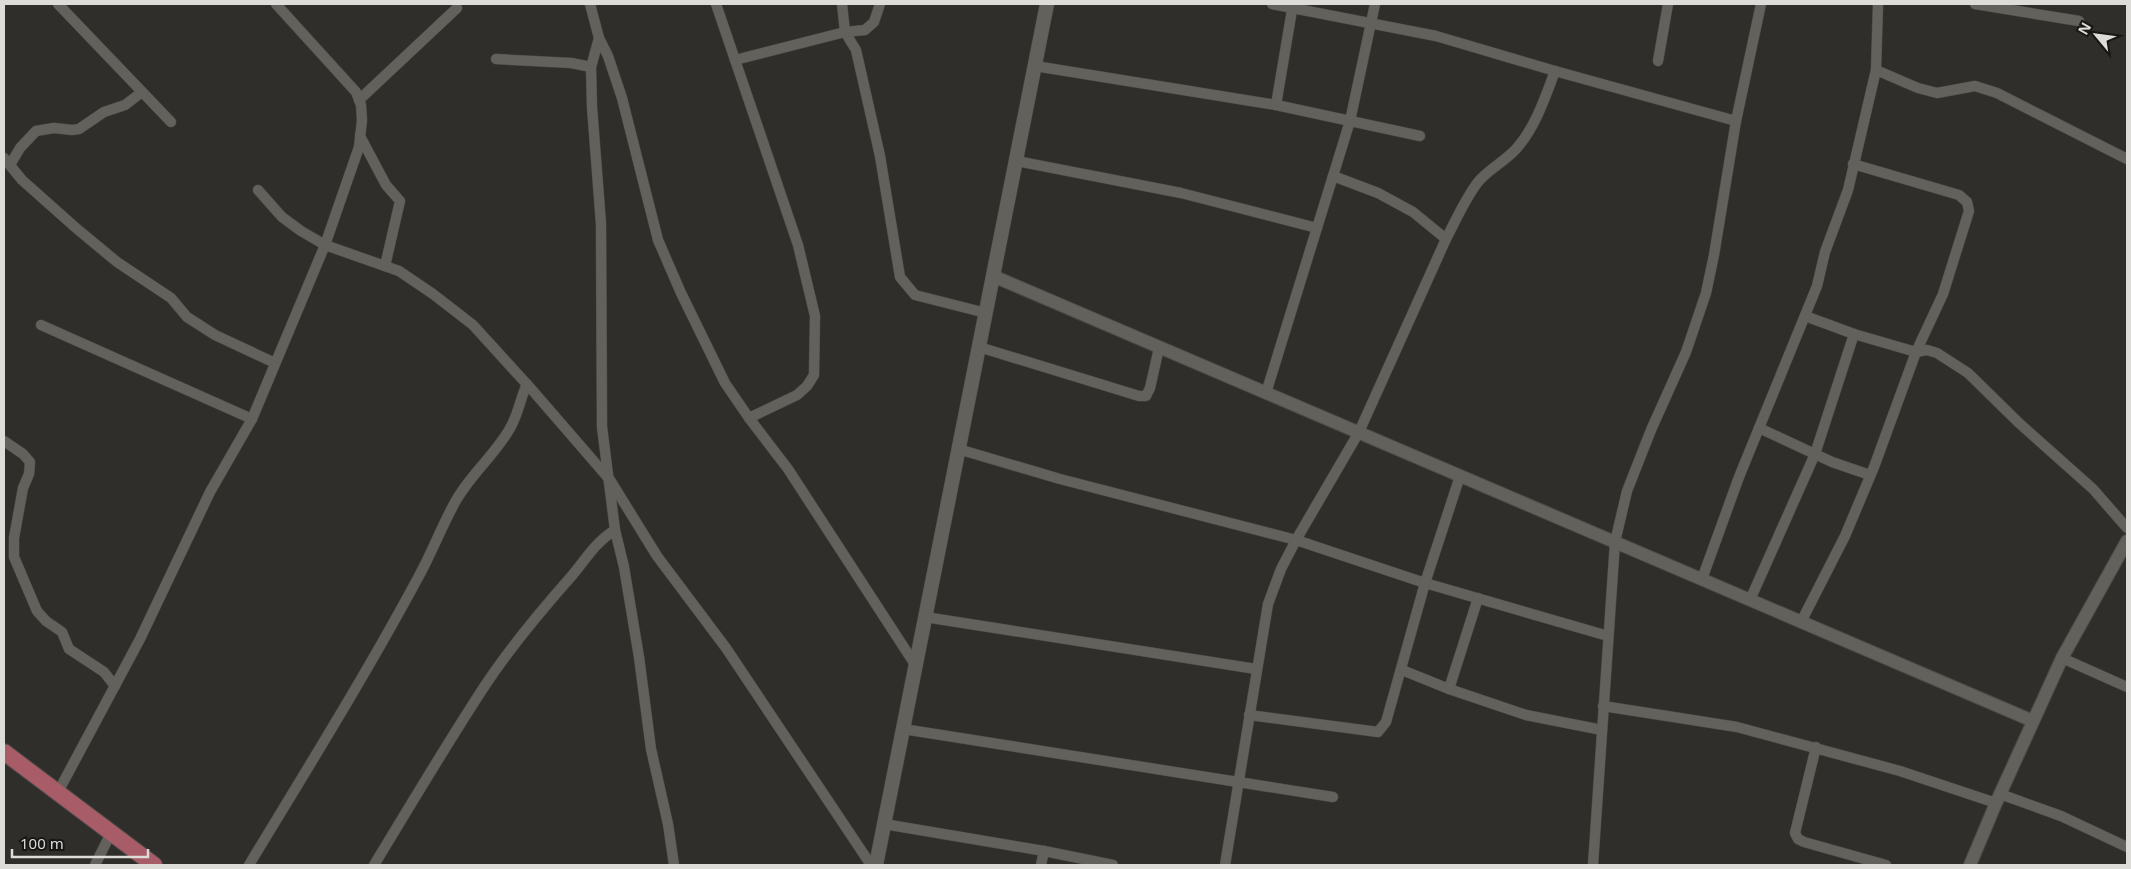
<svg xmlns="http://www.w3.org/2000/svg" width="2131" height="869" viewBox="0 0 2131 869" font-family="'Noto Sans',sans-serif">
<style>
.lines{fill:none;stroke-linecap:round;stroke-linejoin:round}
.minor-casing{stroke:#4b4a46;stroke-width:11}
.tertiary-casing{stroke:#4b4a46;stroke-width:14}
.secondary-casing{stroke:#4b4a46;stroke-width:15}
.primary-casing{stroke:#4b4a46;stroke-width:18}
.minor{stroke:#62615b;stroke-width:10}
.tertiary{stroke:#62615b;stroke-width:12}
.secondary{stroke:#62615b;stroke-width:14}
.primary{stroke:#a85c68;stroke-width:16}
</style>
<rect width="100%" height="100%" fill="#302e2a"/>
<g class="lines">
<defs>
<g id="minor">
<polyline points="58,4 171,122"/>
<polyline points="590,4 599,38 608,56 622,98 658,240 681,293 725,383 749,418 788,469 916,666"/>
<polyline points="716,4 798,245 815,316 814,375 807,386 797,395 749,418"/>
<polyline points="842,4 845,32 856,50 880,156 900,277 915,295 986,313"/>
<polyline points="1272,4 1436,36 1555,71 1736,121"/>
<polyline points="1975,4 2079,21"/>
<polyline points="599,38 591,67 592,107 601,224 602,427 615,530 624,567 639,657 651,749 668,824 674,865"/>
<polyline points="496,59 571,63 591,67"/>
<polyline points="735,60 845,32 865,30 874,22 880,4"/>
<polyline points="1658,61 1668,4"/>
<polyline points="1035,66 1276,105 1420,136"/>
<polyline points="1876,70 1918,88 1937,93 1975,86 1997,93 2127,159"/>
<polyline points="359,100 457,8"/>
<polyline points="1276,105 1293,4"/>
<polyline points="360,136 386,185 400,201 385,266"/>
<polyline points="4,158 22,180 76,228 117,262 171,298 187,317 215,335 275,363"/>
<polyline points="1016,161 1181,193 1317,228"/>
<polyline points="10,165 20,148 36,131 54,128 72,130 79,129 104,112 125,105 142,92"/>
<polyline points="258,190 282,217 301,231 325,245 399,271 433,294 473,325 533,391 610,480 657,556 726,648 871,865"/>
<path d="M1446 239C1456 220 1465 199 1478 182 1489 169 1504 162 1516 149 1535 128 1545 98 1555 71"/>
<polyline points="1805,316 1854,334 1916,352 1927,350 1937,353 1968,373 2019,423 2093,489 2127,528"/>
<polyline points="41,325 252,419"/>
<polyline points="979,347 1139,396 1146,396 1150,388 1159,348"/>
<polyline points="1266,393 1350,121 1375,4"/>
<polyline points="1759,428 1832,462 1870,475"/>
<polyline points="4,441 23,454 30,462 29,474 23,488 14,538 14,557 37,611 46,621 62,632 69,649 104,672 115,686"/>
<polyline points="958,449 1060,479 1296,540 1425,583 1608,636"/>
<polyline points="1702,579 1739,477 1817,286 1825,252 1848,190 1876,70 1878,4"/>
<polyline points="1750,600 1815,454 1854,334"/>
<polyline points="925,617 1256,669"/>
<polyline points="1801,622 1845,536 1874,467 1916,352 1943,294 1969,211 1967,202 1959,195 1853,164"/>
<polyline points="2062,658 2127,687"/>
<polyline points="1402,670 1449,689 1526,715 1602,730"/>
<polyline points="1449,689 1478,598"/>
<polyline points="1603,706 1737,727 1900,771 1996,803"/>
<polyline points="1249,715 1378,732 1386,722 1425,583 1460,476"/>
<polyline points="903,729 1333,797"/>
<polyline points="1816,747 1795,833 1798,839 1804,842 1886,865"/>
<polyline points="58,792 140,639 210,492 252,419 325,245 359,147 362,120 361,105 356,92 276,4"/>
<polyline points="2000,794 2061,816 2127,847"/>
<polyline points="884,824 1044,851 1113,865"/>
<polyline points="95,865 111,833"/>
<path d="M249 865C307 769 367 673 420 574 432 552 441 528 453 506 467 478 493 457 509 430 518 416 520 399 527 384"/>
<path d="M374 865C410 806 446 745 484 687 509 649 539 613 569 579 585 561 594 543 615 530"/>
<polyline points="1041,865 1044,851"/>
<polyline points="1225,865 1268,604 1281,569 1296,540 1359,432 1446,239 1413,212 1378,193 1333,176"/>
<polyline points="1593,865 1615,542 1627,491 1651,430 1686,352 1706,293 1714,255 1736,121 1761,4"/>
</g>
<g id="tertiary">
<polyline points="993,276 2033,721"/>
<polyline points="1970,865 1996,803 2062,658 2127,541"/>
</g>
<polyline id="secondary" points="876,865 1047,4"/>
<polyline id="primary" points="4,752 154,865"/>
</defs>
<use href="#minor" class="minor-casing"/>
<use href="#tertiary" class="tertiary-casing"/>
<use href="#secondary" class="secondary-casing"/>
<use href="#primary" class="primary-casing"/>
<use href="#minor" class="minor"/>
<use href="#tertiary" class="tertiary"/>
<use href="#secondary" class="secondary"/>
<use href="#primary" class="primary"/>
</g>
<rect width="2131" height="869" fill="none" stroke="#dddcd9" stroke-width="10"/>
<g transform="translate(2096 35) rotate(299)" stroke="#171715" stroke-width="4" paint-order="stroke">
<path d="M0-4L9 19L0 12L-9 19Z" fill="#dddcd9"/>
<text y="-8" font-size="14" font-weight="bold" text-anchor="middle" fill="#dddcd9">N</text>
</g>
<path d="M12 849v8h136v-8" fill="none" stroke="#dddcd9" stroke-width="2.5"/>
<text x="20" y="849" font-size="15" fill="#dddcd9" stroke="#171715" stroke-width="4" paint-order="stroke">100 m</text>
</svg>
